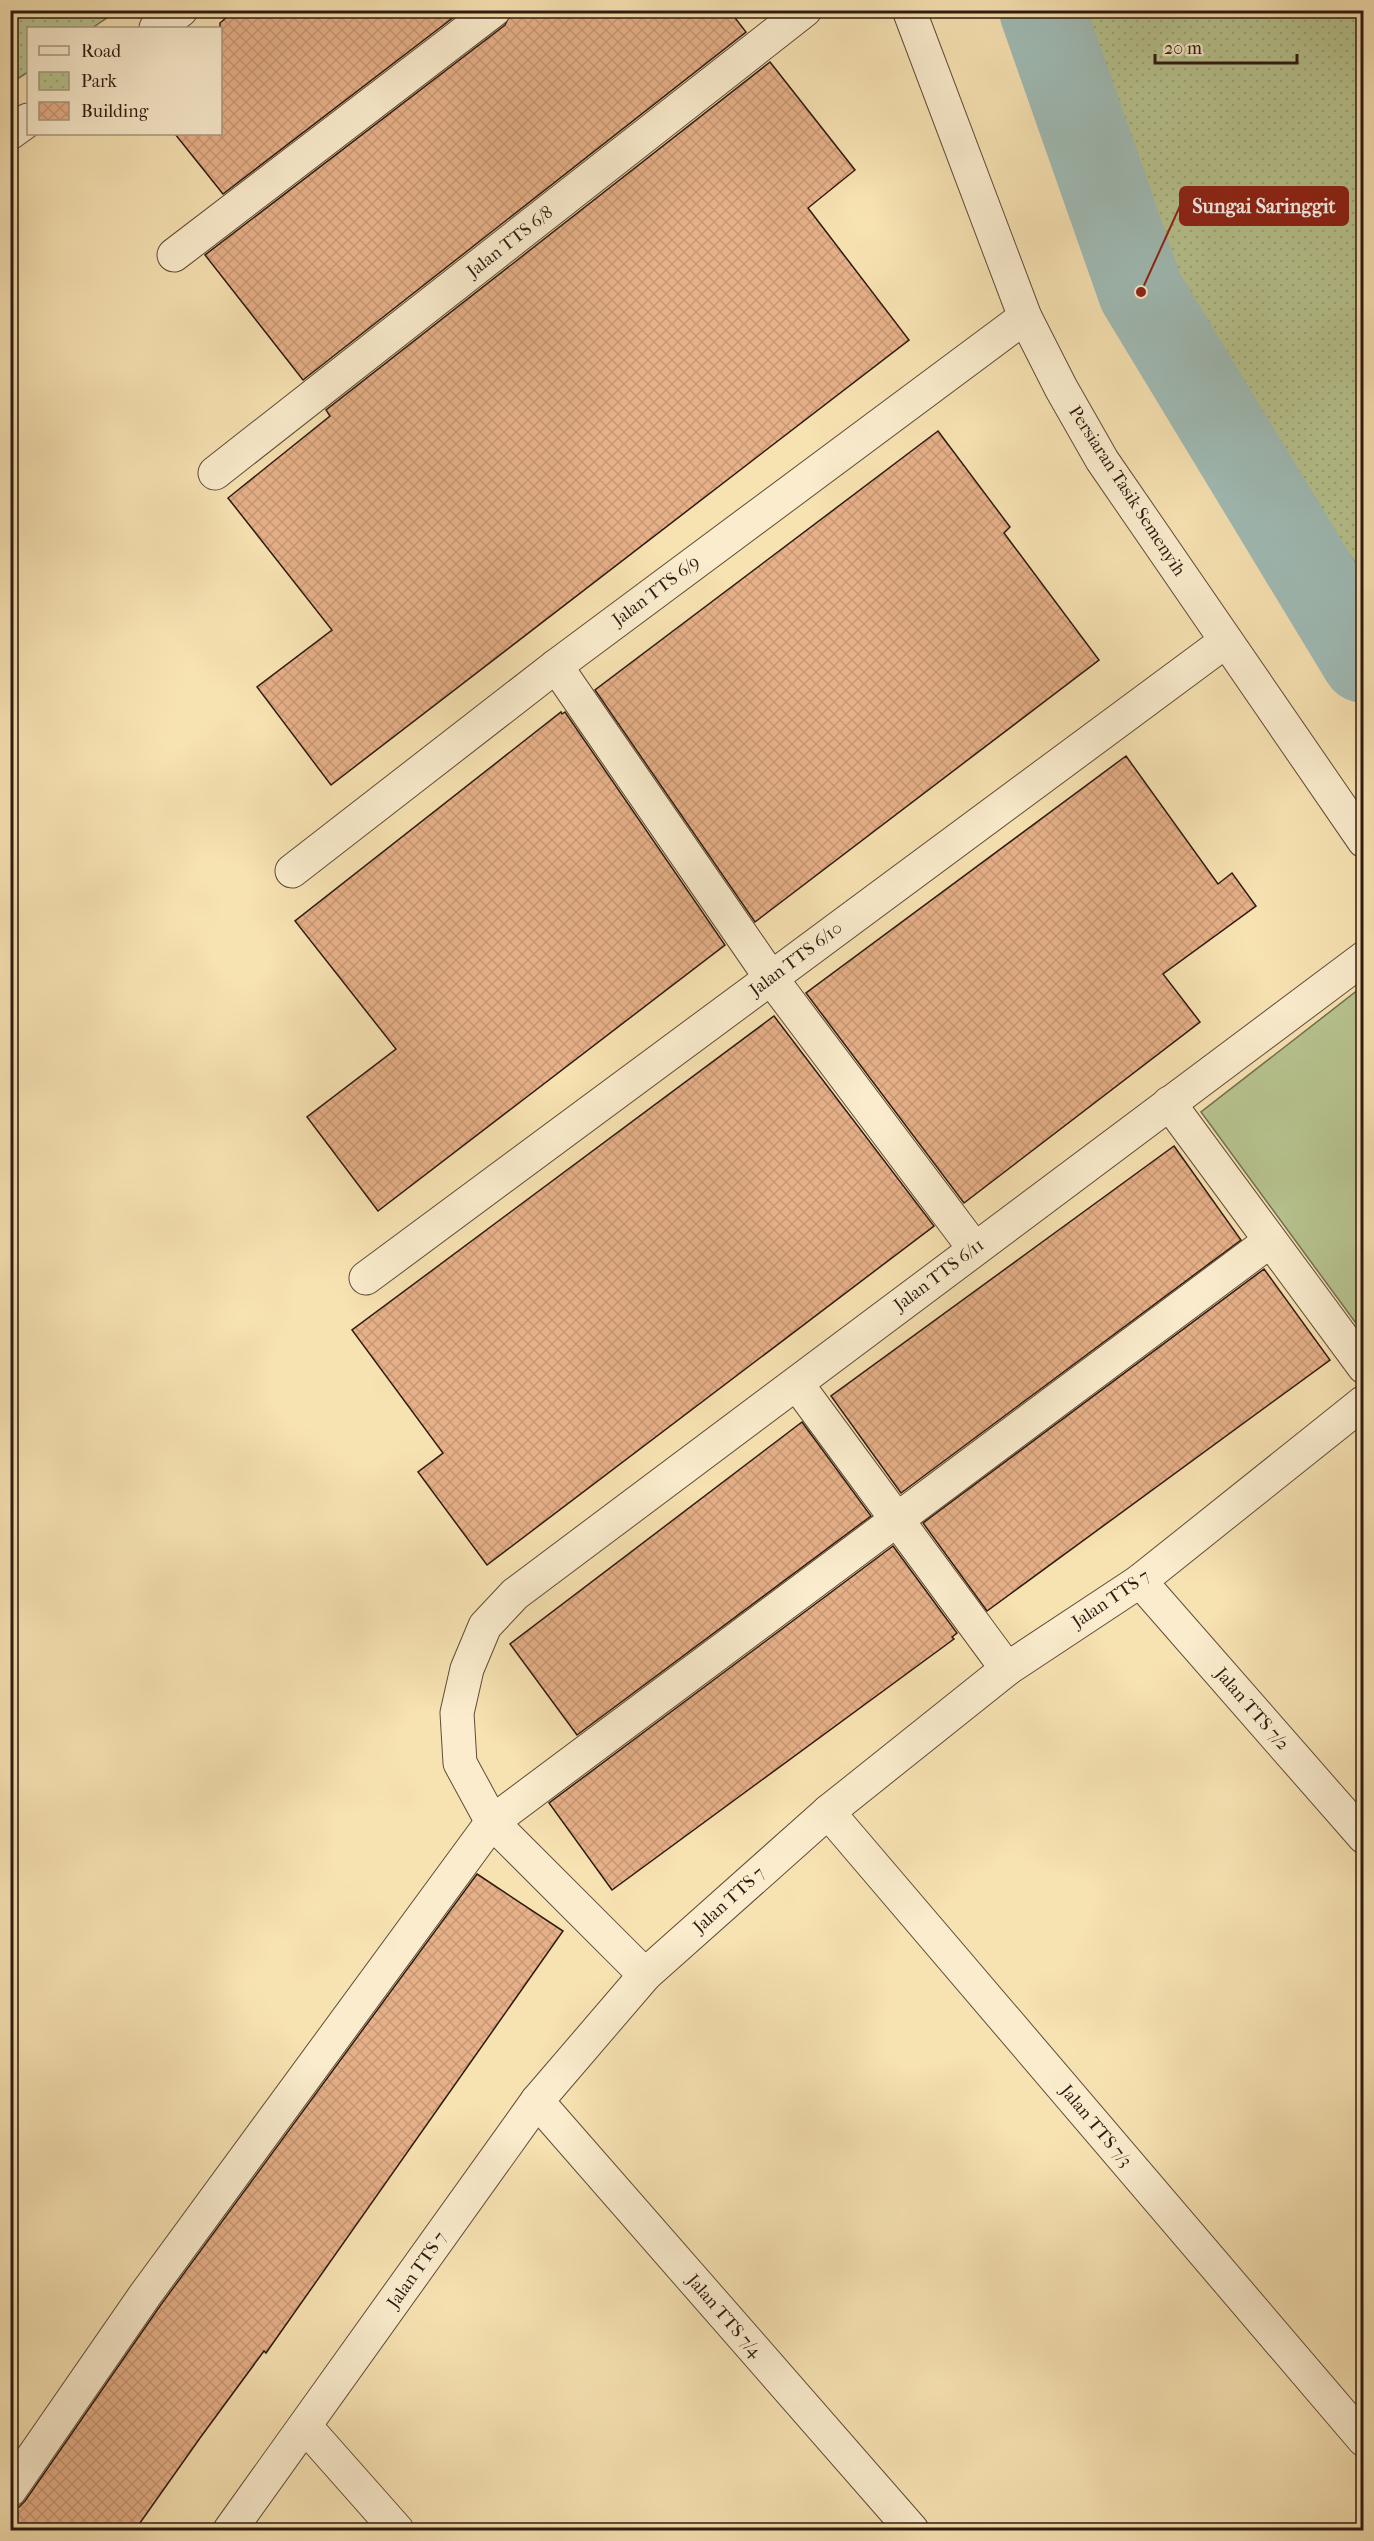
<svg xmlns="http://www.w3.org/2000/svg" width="1374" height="2541" viewBox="0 0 1374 2541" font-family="'IM FELL French Canon',serif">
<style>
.grass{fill:#b7c490;stroke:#726f50;stroke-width:1.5}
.park{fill:url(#park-dots);stroke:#726f50;stroke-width:1.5}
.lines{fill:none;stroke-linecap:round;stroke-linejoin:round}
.river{stroke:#a0bcb6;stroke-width:86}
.building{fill:url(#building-cross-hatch);stroke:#2e1a11;stroke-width:1.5}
.minor-casing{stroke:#604c39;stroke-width:35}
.minor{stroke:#faeccd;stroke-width:33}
.labels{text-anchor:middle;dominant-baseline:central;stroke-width:5;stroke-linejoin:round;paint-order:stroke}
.street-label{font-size:18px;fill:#2e1a11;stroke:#faeccd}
.leader{fill:none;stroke:#8f2418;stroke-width:2}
.callout-dot{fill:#8f2418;stroke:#faeccd;stroke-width:2}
.callout{fill:#8f2418;stroke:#8f2418;stroke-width:2}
.callout-label{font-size:20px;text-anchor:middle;font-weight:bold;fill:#fff}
</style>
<defs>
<pattern id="park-dots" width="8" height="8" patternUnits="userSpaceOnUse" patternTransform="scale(1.5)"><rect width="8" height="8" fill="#b7c490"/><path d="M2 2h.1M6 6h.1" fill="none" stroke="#9ea87b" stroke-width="1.8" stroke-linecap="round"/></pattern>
<pattern id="building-cross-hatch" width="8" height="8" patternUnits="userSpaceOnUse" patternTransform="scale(1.5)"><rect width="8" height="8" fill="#e6b088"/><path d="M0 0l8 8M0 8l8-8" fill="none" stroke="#c69774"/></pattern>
</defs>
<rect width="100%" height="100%" fill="#f7e2b2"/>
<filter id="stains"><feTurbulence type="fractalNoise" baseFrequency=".00333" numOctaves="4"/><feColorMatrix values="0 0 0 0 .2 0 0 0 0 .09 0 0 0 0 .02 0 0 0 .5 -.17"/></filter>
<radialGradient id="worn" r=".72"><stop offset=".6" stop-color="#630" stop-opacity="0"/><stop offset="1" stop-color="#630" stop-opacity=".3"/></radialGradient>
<polygon class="grass" points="1363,986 1364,1321 1358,1326 1201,1112"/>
<g class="park">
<polygon points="11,10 117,10 117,11 92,28 28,28 28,72 11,83"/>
<polygon points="1077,11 1363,11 1363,574 1192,334"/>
</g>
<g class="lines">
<polyline class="river" points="1042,10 1141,292 1364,660"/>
</g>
<g class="building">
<polygon points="235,10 463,10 223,194 175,134 220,134 220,23"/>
<polygon points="512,10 729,10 746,32 303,380 205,255 505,25"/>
<polygon points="770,62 855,170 808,208 909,340 331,785 257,687 332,630 228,498 330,416 326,410"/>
<polygon points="938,431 1010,527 1004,533 1099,660 755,922 595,690"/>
<polygon points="561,712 562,714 565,712 725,945 378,1211 307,1117 396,1049 295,921"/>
<polygon points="1126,756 1218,884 1232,873 1256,906 1163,974 1200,1022 964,1203 806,993"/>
<polygon points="774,1016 934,1226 487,1565 418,1472 443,1453 352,1330"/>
<polygon points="1174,1146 1241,1240 901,1493 831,1396"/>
<polygon points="1264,1269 1330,1360 987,1611 923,1523"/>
<polygon points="802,1422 871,1516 577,1735 510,1644"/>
<polygon points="893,1546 957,1633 952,1637 954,1639 612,1890 549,1803"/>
<polygon points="477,1874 563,1931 266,2353 264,2351 200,2438 135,2530 10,2530 10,2508 19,2507 25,2501 160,2306"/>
</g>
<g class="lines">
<defs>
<g id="minor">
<polyline points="909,10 1025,317 1061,388 1102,460 1364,841"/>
<polyline points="156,28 181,10"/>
<polyline points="10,133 28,120"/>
<polyline points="174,255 494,10"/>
<polyline points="215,473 805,10"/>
<polyline points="556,666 771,978 974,1248"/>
<polyline points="292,871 556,666 1025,317"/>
<polyline points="1169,1103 1364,1367"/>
<polyline points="366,1278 1226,641"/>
<polyline points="797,1384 1007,1669"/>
<polyline points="1140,1581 1364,1837"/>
<polyline points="828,1812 1364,2440"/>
<polyline points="645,1975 492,1822 460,1763 457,1713 467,1669 485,1626 515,1594 1364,958"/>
<polyline points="537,2101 912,2530"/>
<polyline points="305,2426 397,2530"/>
<polyline points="10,2490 145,2295 492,1822 1270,1241"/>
<polyline points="230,2530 537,2101 645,1975 828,1812 1007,1669 1140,1581 1364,1402"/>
</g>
</defs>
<use href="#minor" class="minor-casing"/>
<use href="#minor" class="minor"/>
</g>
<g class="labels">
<g class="street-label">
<text transform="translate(510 242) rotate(-38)">Jalan TTS 6/8</text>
<text transform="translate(1127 491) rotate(57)">Persiaran Tasik Semenyih</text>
<text transform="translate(656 591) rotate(-37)">Jalan TTS 6/9</text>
<text transform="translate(796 959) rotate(-37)">Jalan TTS 6/10</text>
<text transform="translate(939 1275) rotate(-37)">Jalan TTS 6/11</text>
<text transform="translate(1111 1599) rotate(-34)">Jalan TTS 7</text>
<text transform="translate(1252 1709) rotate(49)">Jalan TTS 7/2</text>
<text transform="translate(729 1900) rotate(-42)">Jalan TTS 7</text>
<text transform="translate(1096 2126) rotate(50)">Jalan TTS 7/3</text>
<text transform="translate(417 2270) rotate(-55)">Jalan TTS 7</text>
<text transform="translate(724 2316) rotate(49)">Jalan TTS 7/4</text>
</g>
</g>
<path class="leader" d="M1141 292L1180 206"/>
<circle class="callout-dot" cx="1141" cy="292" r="6"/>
<rect class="callout" x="1180" y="187" width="168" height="38" rx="6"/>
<g class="callout-label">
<text x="1264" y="213">Sungai Saringgit</text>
</g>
<rect width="1374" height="2541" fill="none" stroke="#f7e2b2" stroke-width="36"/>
<rect x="12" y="12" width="1350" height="2517" fill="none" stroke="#2e1a11" stroke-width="3"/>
<rect x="18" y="18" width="1338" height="2505" fill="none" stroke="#2e1a11" stroke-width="1.5"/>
<rect x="27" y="27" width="195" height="108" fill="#faeccd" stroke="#a89882" stroke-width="1.5"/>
<rect x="39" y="46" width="30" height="9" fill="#faeccd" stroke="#a89882" stroke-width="1.5"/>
<text x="81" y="57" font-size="18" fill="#2e1a11">Road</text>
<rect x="39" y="72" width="30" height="18" fill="url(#park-dots)" stroke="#a89882" stroke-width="1.5"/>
<text x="81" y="87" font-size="18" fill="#2e1a11">Park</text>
<rect x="39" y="102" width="30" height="18" fill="url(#building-cross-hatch)" stroke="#a89882" stroke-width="1.5"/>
<text x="81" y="117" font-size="18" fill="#2e1a11">Building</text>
<path d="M1155 54v9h142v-9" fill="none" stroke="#2e1a11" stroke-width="3"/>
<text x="1164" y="54" font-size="18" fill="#2e1a11" stroke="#faeccd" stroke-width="4.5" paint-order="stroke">20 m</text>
<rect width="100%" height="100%" filter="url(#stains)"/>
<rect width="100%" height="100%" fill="url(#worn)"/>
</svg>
